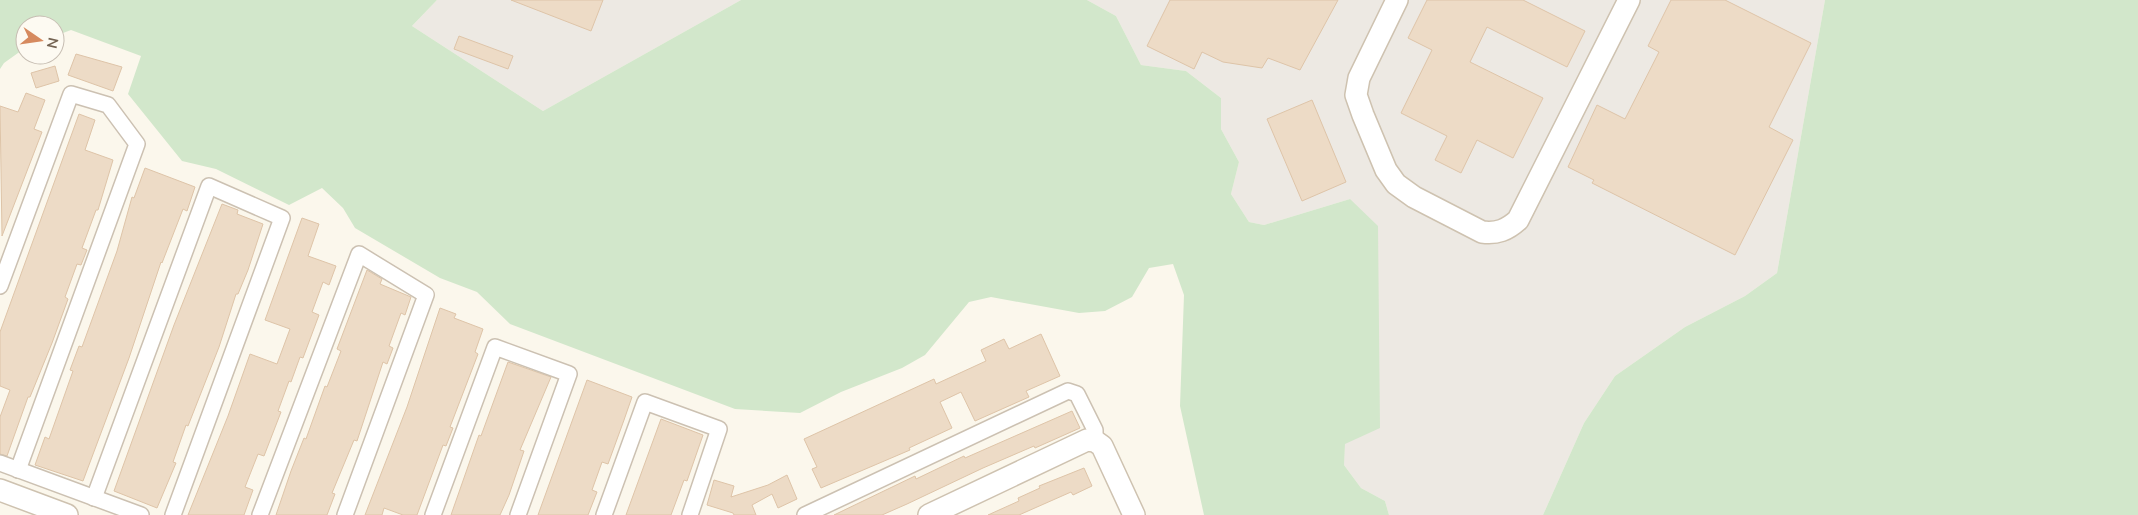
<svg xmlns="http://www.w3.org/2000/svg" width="2138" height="515" viewBox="0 0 2138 515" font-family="Mulish,sans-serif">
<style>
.industrial{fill:#ede9e3}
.green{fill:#d2e7cb}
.building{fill:#eddbc6;stroke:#dec4a8}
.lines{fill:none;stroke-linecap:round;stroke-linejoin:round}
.street-casing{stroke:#ccc1b2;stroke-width:18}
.secondary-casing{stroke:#cec2b0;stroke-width:24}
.street{stroke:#fff;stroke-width:15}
.secondary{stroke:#fff;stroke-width:21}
</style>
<rect width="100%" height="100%" fill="#fbf7ec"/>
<g class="industrial">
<polygon points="437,0 741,0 543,111 412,26"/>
<polygon points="1087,0 1825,0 1777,273 1745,296 1685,327 1615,376 1584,423 1543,515 1389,515 1385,501 1361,488 1344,465 1350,199 1264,225 1249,222 1231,194 1239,162 1221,129 1221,98 1186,71 1141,65 1116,16"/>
</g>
<g class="green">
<polygon points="0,0 437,0 412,26 543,111 741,0 1087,0 1116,16 1141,65 1186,71 1221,98 1221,129 1239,162 1231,194 1249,222 1264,225 1350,199 1378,226 1380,428 1345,444 1344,465 1361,488 1385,501 1389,515 1204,515 1180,406 1184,295 1173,264 1149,268 1132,297 1105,311 1079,313 991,297 969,302 925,355 902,368 841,392 800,413 735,409 510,324 477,292 440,278 355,228 343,208 322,188 289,205 216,169 182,161 128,94 141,56 71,30 55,36 55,25 25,25 25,48 4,63 0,69"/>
<polygon points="1825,0 2138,0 2138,515 1543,515 1584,423 1615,376 1685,327 1745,296 1777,273"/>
</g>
<g class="building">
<polygon points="511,0 603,0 591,31"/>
<polygon points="1170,0 1338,0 1300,70 1268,58 1262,68 1223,62 1202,52 1194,69 1147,46"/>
<polygon points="1427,0 1523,0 1585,31 1567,67 1487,27 1470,62 1543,98 1513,158 1477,140 1461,173 1435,160 1447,136 1401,113 1432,50 1408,38"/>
<polygon points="1671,0 1725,0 1811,43 1769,127 1793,140 1735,255 1592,183 1594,180 1568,167 1597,105 1625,119 1659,52 1648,46"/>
<polygon points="459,36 513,56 508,69 454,49"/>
<polygon points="76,54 122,67 113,91 68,75"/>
<polygon points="55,66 59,81 36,88 31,73"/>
<polygon points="26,93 45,100 34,129 42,132 2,236 0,106 18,112"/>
<polygon points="1312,100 1346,182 1302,201 1267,119"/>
<polygon points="79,114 95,120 85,150 113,160 98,210 96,210 82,248 87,250 81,265 77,264 65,297 68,299 52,343 30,397 28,397 7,456 0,454 0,417 10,390 0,386 0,332"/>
<polygon points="145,168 195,187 187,211 183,209 162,263 161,262 129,358 83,481 35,465 45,437 49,439 73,371 70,370 79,346 82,347 117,251 132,197 134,198"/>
<polygon points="222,204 238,210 237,214 263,224 248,270 238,294 236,294 219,347 188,426 186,425 173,462 176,463 157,508 114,491 174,325"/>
<polygon points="302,218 319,224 308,256 336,266 329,285 323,282 312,312 319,315 303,358 300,357 291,382 289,381 278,411 281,412 264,456 258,454 245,487 253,490 244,515 188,515 228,416 250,354 277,364 290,329 265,320"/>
<polygon points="367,270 382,279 380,284 411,297 405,315 401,313 389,346 393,348 387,364 383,362 357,441 354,440 332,493 335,494 327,515 276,515 291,471 304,438 306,439 325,386 327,387 341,351 337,349"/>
<polygon points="440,308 456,314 454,318 483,329 475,352 478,354 450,427 453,428 446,446 443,445 417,515 403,515 384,508 382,515 365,515 407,407"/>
<polygon points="1041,334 1060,376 1026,391 1029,397 975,421 961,392 940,402 952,428 909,448 910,450 821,488 812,469 817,467 804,439 934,379 936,384 986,361 981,350 1004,339 1009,349"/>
<polygon points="508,362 551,377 520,450 524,451 509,495 500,515 451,515 479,435 481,436"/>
<polygon points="587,380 632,397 624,420 608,464 602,462 592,490 597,492 588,515 538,515"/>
<polygon points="1072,411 1080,428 1035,448 1034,446 983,468 907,504 882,515 834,515 915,476 916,479 964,456 965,458"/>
<polygon points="661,419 703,435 687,481 684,480 671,515 626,515"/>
<polygon points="1084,468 1092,486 1073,495 1071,492 1019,515 988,515 1019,501 1018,498 1040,488 1039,486"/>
<polygon points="787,475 797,499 778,508 772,494 752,505 756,515 734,515 733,513 707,505 714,480 734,486 731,497 768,485"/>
</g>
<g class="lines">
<defs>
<g id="street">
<polyline points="0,286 71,94 108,105 137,144 18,470"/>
<polyline points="0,463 141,515"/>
<polyline points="94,498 209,186 282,218 173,515"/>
<polyline points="260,515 359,254 426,295 345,515"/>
<polyline points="433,515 495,347 569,374 518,515"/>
<polyline points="604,515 645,402 719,429 690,515"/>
<polyline points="805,515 1068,391 1077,394 1095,430 1095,441"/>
</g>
<g id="secondary">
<path d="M1397 0 1359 78 1356 95 1363 115 1386 170 1396 184 1414 197 1482 232C1497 234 1507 230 1518 220L1629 0"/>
<polyline points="0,490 67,515"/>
<polyline points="929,515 1087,440 1095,441 1102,446 1134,515"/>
</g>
</defs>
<use href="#street" class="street-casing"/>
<use href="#secondary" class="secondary-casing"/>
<use href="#street" class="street"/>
<use href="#secondary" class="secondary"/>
</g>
<g transform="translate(40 40) rotate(103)"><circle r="24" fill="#fdfaf2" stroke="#c6bdb2"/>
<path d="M0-4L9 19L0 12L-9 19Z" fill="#d68a5f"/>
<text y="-8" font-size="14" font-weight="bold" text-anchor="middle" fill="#736251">N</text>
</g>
</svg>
